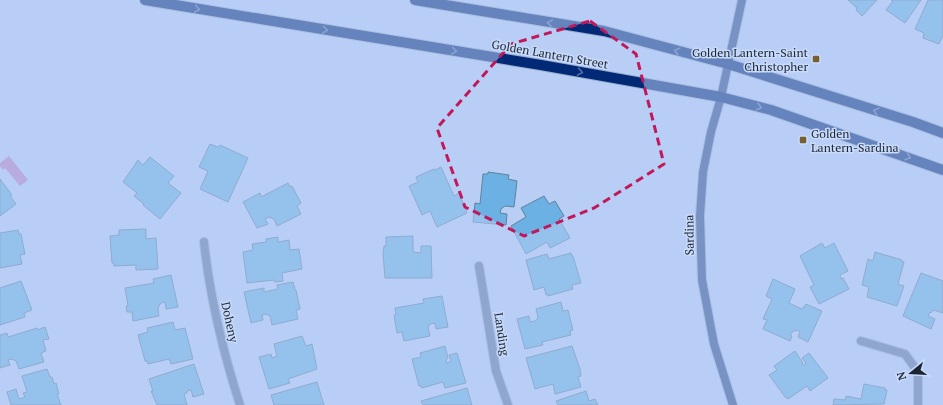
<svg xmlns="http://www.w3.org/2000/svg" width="943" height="405" viewBox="0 0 943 405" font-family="'PT Serif',serif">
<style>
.water{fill:#b684bf}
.building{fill:#6bb1e3;stroke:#5e829e}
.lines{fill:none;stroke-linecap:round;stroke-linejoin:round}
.street-casing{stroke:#99acce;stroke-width:10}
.secondary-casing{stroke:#99acce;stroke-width:10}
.primary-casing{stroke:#99acce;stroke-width:12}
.street{stroke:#5e76a1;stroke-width:8}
.secondary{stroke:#2a4b88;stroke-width:8}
.primary{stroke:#012975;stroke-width:10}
.oneway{stroke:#5170aa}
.marked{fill:none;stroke:#c2185b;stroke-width:3;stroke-dasharray:8 5;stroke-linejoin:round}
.poi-dot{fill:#785f30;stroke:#c9dbfa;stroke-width:1.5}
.labels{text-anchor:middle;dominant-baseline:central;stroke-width:3;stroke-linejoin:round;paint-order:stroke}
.poi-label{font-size:12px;fill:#1c2433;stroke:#c9dbfa;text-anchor:end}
.street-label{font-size:12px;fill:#1c2433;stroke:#c9dbfa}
</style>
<rect width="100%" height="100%" fill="#b8cef5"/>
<polygon class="water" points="9,156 28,180 20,186 5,168 3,170 0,166 0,163"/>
<g class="building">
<polygon points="848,0 877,0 862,16 856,10 857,8"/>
<polygon points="891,0 921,0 905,23 886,10 893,1"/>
<polygon points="928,0 943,0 943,35 939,44 923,38 924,33 915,29"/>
<polygon points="210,144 218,147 220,145 248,158 228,202 200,189 208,171 199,167"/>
<polygon points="150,157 174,176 168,183 181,193 160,219 143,205 144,204 134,196 137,193 123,182 138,160 143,165"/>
<polygon points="441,167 454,196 459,193 467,213 437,227 430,211 422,215 409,186 418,182 416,177 434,169 435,170"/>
<polygon points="488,172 509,175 508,179 517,181 514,207 505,206 501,209 500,213 507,214 506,225 473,222 475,203 480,204 483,174 488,174"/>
<polygon points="0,179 12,195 10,196 16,204 0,216"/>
<polygon points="288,183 290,187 292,186 301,203 297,206 301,214 277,226 274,219 269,217 265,219 268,224 257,228 243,202 260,193 261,197"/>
<polygon points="544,196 549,204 555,201 564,216 559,219 570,238 550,248 547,242 526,254 511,226 526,217 521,208"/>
<polygon points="144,229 146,229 146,239 156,238 158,269 136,270 136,265 114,266 114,263 112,263 110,236 119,235 119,230"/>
<polygon points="18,230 19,234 21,234 25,254 20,255 22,264 0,268 0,233"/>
<polygon points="413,236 413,252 421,253 421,246 431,246 432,278 385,278 383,253 384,246 386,246 386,237"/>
<polygon points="278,237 278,242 289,240 290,250 299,249 302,269 282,273 283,281 275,282 274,280 247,283 243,252 253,250 252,244 266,242 266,239"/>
<polygon points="822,243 825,248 834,243 848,271 840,275 841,279 843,278 849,289 819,304 810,287 814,285 800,256"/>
<polygon points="875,252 902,260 901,261 904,262 898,284 904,286 897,306 867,297 869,287 862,285 868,259 873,261"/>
<polygon points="571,253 572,256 573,256 581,283 572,285 573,289 548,296 548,294 546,295 544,287 534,290 526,260 547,254 549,259"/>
<polygon points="921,273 943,281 943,313 933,310 931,313 930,312 928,316 935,319 931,329 903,316"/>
<polygon points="171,275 178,307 166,309 165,302 161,303 158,308 159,316 133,321 132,312 127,312 126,306 128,306 125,288 154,283 153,279"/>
<polygon points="773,279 795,289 789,303 802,309 806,304 822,311 808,342 798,337 800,332 797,330 792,332 790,335 792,336 790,341 763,329 767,320 763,319 772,299 766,296"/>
<polygon points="21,281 32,310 24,313 25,317 0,325 0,288"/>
<polygon points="293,282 295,290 296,290 300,309 296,310 298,319 272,325 270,316 266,314 262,315 263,320 251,323 244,292 264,288 264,292 278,289 277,285"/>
<polygon points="442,296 448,327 436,329 435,323 430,324 428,327 430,336 404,341 402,332 397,333 394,315 396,315 395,308 424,303 423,299"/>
<polygon points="561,302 563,311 568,310 573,330 570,331 571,335 542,342 543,345 525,349 517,319 529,316 530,322 535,321 538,318 536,309"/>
<polygon points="173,322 175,330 185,328 193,359 171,364 169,359 148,364 147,361 145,361 138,335 148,332 147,328"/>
<polygon points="45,327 49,339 43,340 46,351 41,353 44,362 19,369 16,361 12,359 8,360 10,365 0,368 0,335 7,333 8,337 37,328 37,330"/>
<polygon points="302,336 306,346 312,344 317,369 288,379 290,383 269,389 259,357 271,354 272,358 277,356 274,344"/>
<polygon points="445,346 448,358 446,360 447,363 451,361 449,355 457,353 466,383 445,388 443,382 422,388 421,386 419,386 412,359 421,357 420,353"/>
<polygon points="572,346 580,369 581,376 578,377 581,387 555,394 553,384 535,389 526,358"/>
<polygon points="795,351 803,363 802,363 803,366 806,363 802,358 809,353 828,378 810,391 807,386 788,399 787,397 786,398 769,375 777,370 774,366"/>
<polygon points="194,364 204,394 193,397 191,390 187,391 187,393 184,394 187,405 157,405 151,391 153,391 149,379"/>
<polygon points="47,369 50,377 52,377 54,384 56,383 59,394 57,394 61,405 11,405 7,392 16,389 19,399 25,397 23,393 27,392 22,376"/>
<polygon points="317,382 324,405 274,405 271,395"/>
<polygon points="864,384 885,388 885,390 887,390 884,404 833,405 834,399 845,400 846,396 861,399"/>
<polygon points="467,388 472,405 423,405 421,401"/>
<polygon points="586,391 589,401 595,399 598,405 558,405 556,401"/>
</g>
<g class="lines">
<defs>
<g id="street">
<path d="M204 242C210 298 223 352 240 405"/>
<polyline points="479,266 496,371 508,405"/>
<polyline points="861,341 905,354 918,372 918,405"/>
</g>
<polyline id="secondary" points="733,405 714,344 702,280 700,216 703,172 711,132 721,97 742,0"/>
<g id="primary">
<polyline points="145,0 541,65 721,97 771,110 943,170"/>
<polyline points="415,0 604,31 728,64 913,122 943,133"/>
</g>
</defs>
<use href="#street" class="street-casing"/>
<use href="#secondary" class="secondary-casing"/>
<use href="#primary" class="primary-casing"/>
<use href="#street" class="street"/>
<use href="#secondary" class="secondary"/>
<use href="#primary" class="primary"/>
</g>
<defs><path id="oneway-chevron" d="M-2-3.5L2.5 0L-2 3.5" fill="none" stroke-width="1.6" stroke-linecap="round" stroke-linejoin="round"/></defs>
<g class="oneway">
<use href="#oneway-chevron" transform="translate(197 9) rotate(10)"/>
<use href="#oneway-chevron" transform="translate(550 23) rotate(-171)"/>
<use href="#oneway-chevron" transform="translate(325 30) rotate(9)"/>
<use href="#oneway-chevron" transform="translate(454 51) rotate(9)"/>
<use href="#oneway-chevron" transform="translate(677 51) rotate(-165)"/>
<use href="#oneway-chevron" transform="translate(580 72) rotate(10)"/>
<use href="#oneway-chevron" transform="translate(759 107) rotate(15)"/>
<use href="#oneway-chevron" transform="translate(876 111) rotate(-164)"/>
<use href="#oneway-chevron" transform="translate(908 157) rotate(19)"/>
</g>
<path d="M0 0H943V405H0ZM590 21 636 54 664 164 594 208 524 236 465 207 437 128 511 44Z" fill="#b8cef5" fill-opacity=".55" fill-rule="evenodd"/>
<path class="marked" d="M590 21 636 54 664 164 594 208 524 236 465 207 437 128 511 44Z"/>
<g class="poi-dot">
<rect x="812" y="55" width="8" height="8" rx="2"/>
<rect x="799" y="136" width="8" height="8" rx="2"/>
</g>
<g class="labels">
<g class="poi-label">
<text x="808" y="52">Golden Lantern-Saint<tspan x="808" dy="14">Christopher</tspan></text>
<text x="811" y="133" text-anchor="start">Golden<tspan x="811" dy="14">Lantern-Sardina</tspan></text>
</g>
<g class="street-label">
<text transform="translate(550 54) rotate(10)">Golden Lantern Street</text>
<text transform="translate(689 235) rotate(-91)">Sardina</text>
<text transform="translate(230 322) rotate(78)">Doheny</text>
<text transform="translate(502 334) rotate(81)">Landing</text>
</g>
</g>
<g transform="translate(911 373) rotate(252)" stroke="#c9dbfa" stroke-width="3" paint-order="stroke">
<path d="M0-3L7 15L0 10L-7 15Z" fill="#1c2433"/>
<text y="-6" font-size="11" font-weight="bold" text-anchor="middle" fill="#1c2433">N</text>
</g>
</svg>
